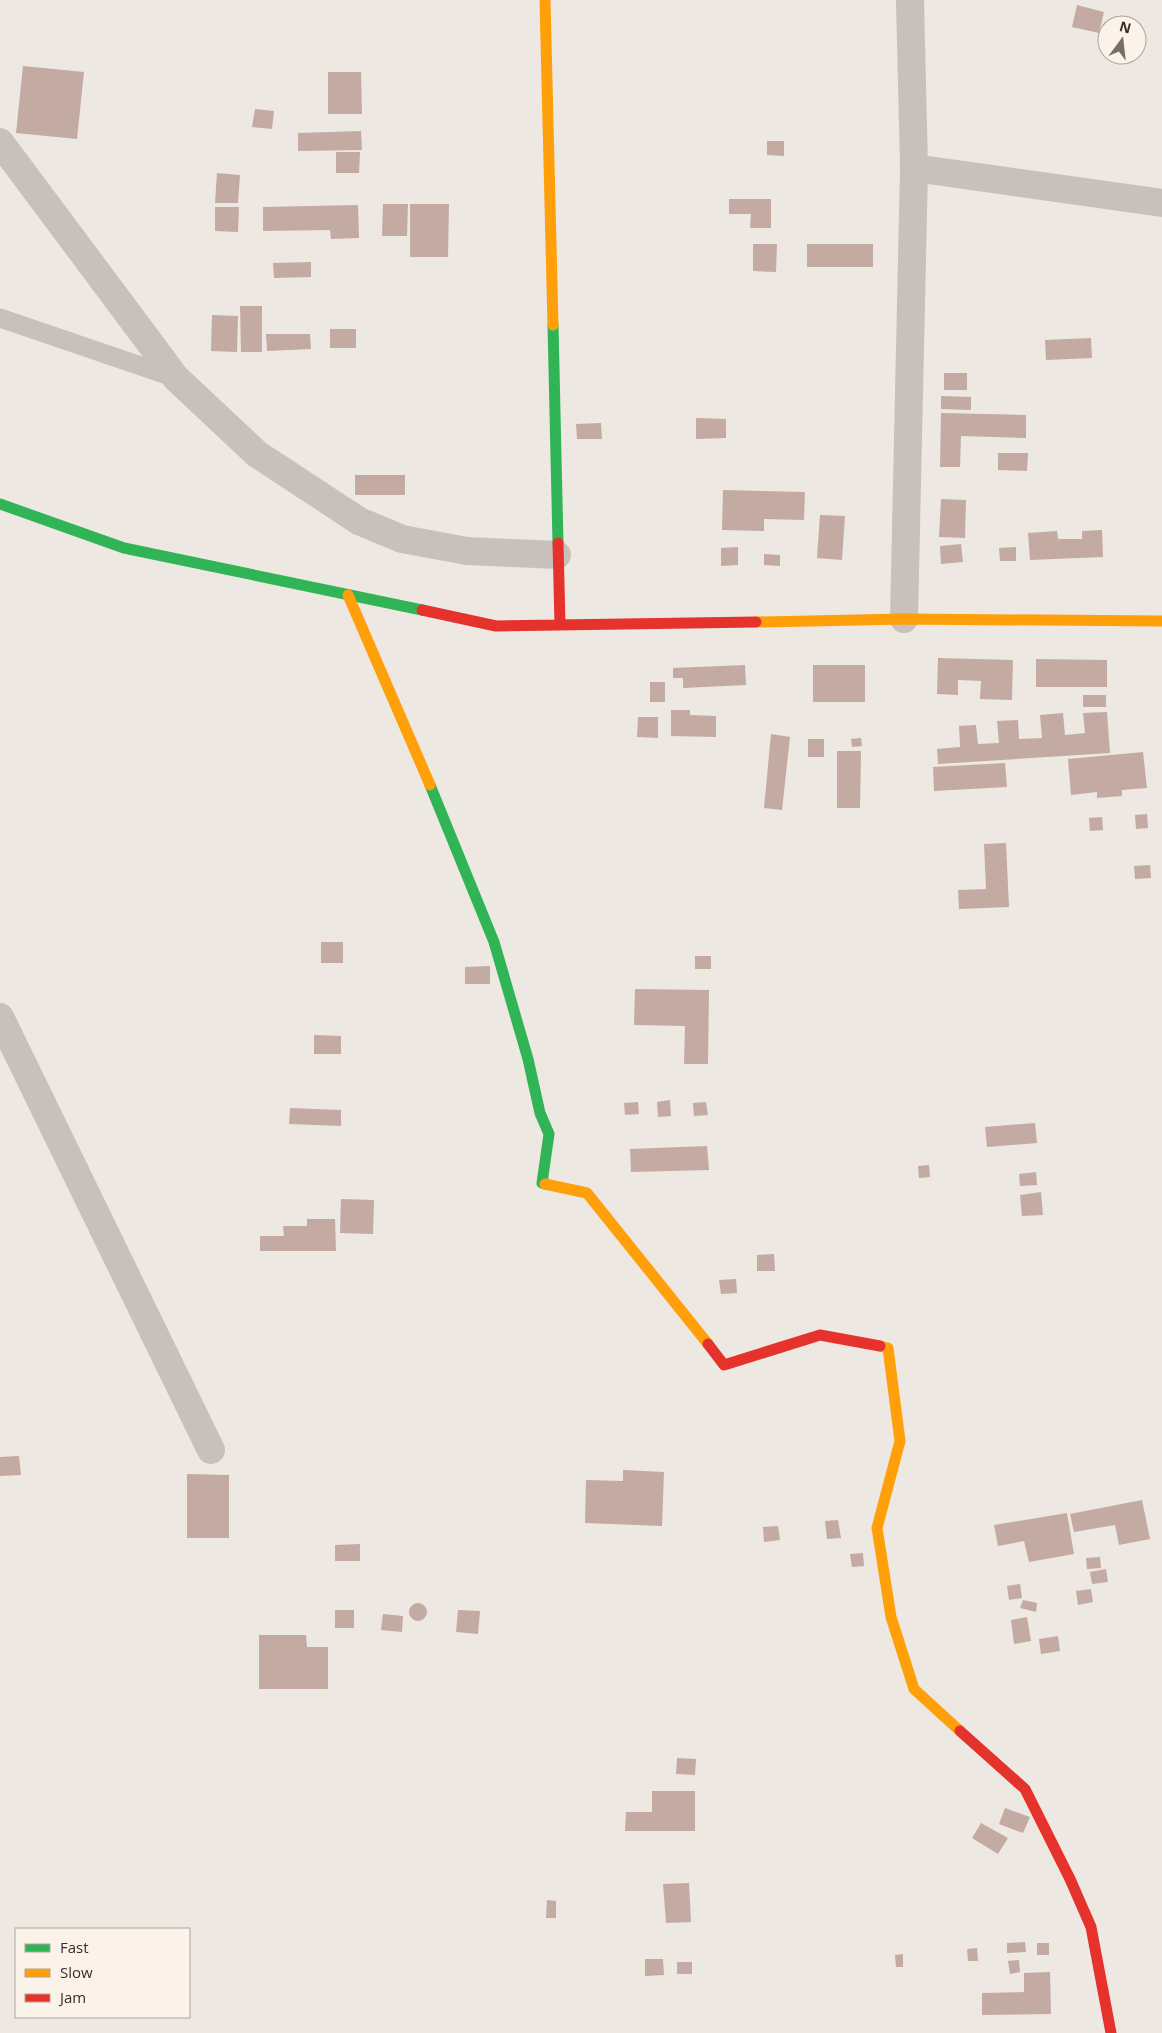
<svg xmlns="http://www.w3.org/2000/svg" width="1162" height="2033" font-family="'Open Sans',sans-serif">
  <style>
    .building { fill: #c3aaa2 }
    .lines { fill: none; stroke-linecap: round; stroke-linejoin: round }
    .lane { stroke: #c8c0ba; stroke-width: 19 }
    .street { stroke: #c8c0ba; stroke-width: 28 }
    .fast { stroke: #30b455; stroke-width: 11 }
    .slow { stroke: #ff9f0a; stroke-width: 11 }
    .jam { stroke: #e5322d; stroke-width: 11 }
  </style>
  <rect width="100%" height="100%" fill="#eee8e2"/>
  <path class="building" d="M1077 5 1104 12 1099 33 1072 27Z
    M23 66 84 72 77 139 16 133Z
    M328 72H361L362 114H328Z
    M255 109 274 111 272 129 252 127Z
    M361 131 362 150 298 151V133Z
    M767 141H784V156L767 155Z
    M336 152H360L359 173H336Z
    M217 173 240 175 238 203H215Z
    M729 199H771V228H750L751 214H729Z
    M383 204H408L407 236H382Z
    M410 204H449L448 257H410Z
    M358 205 359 238 331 239 330 230 263 231V207Z
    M215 207H239L238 232 215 231Z
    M753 244H777L776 272 753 271Z
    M807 244H873V267H807Z
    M311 262V277L274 278 273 263Z
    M240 306H262V352H241Z
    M212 315 238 316 237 352 211 351Z
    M330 329H356V348H330Z
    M266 334H310L311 349 267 351Z
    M1091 338 1092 358 1046 360 1045 340Z
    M944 373H967V390H944Z
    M941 396 971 397V410L941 409Z
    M941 413 1026 415V438L961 436 960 467H940Z
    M696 418 726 419V438L696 439Z
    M601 423 602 439H577L576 424Z
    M998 453H1028L1027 471 998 470Z
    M355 475H405V495H355Z
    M723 490 805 492 804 520 764 519V531L722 530Z
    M941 499 966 500 965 538 939 537Z
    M820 515 845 516 842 560 817 558Z
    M1102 530 1103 557 1030 560 1028 533 1057 531 1058 539H1082V531Z
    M961 544 963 562 941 564 940 546Z
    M738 547V565L721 566V548Z
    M1016 547V561H1000L999 548Z
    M764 554 780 555V566L764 565Z
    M938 658 1013 660 1012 700 980 699 981 681 958 680V695L937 694Z
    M1036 659 1107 660V687H1036Z
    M745 665 746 685 683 688V678H673V668Z
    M813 665H865V702H813Z
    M650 682H665V702H650Z
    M1083 695H1106V707H1083Z
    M671 710H690V715L716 716V737L671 736Z
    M1107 712 1110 753 938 764 937 749 960 747 959 726 976 725 978 744 999 743 997 721 1018 720 1019 739 1042 738 1040 715 1063 713 1065 735 1085 733 1083 713Z
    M638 717H658V738L637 737Z
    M771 734 790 737 782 810 764 808Z
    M861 738 862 746 852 747 851 739Z
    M808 739H824V757H808Z
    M837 751H861L860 808H837Z
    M1143 752 1147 788 1122 790V796L1097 798V792L1071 795 1068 759Z
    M1005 763 1007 787 934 791 933 767Z
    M1147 814 1148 828 1136 829 1135 815Z
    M1102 817 1103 830 1090 831 1089 818Z
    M1006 843 1009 907 959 909 958 890 986 889 984 844Z
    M1150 865 1151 878 1135 879 1134 866Z
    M321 942H343V963H321Z
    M695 956H711V969H695Z
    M490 966V984H465V967Z
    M635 989 709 990 708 1064H684L685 1026 634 1025Z
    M314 1035 341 1036V1054H314Z
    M670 1100 671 1116 658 1117 657 1102Z
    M638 1102 639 1114 625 1115 624 1103Z
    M706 1102 708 1115 694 1116 693 1103Z
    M290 1108 341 1110V1126L289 1124Z
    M1035 1123 1037 1143 987 1147 985 1127Z
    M707 1146 709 1170 631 1172 630 1149Z
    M929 1165 930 1177 919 1178 918 1166Z
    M1036 1172 1037 1185 1020 1186 1019 1174Z
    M1041 1192 1043 1215 1022 1216 1020 1195Z
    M341 1199 374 1200 373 1234 340 1233Z
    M307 1219H335L336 1251H260V1236H284L283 1226H307Z
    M774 1254 775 1271H757V1255Z
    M736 1279 737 1293 721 1294 719 1280Z
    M19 1456 21 1475 0 1476V1457Z
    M623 1470 664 1472 662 1526 585 1523 586 1480 623 1481Z
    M187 1474 229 1475V1538H187Z
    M1142 1500 1150 1539 1119 1545 1115 1525 1074 1532 1070 1514Z
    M1067 1513 1074 1554 1029 1562 1024 1541 998 1546 994 1525Z
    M838 1520 841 1538 827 1539 825 1521Z
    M778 1526 780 1540 764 1542 763 1527Z
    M360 1544V1561H335V1545Z
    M863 1553 864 1566 852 1567 850 1554Z
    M1100 1557 1101 1568 1087 1569 1086 1558Z
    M1106 1569 1108 1582 1092 1584 1090 1572Z
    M1020 1584 1022 1598 1009 1600 1007 1586Z
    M1091 1589 1093 1602 1078 1605 1076 1591Z
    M1023 1600 1037 1603 1036 1612 1020 1608Z
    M409 1612a9 9 0 1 1 18 0a9 9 0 1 1-18 0Z
    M335 1610H354V1628H335Z
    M458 1610 480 1611 478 1634 456 1632Z
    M383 1614 403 1616 402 1632 381 1630Z
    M1027 1617 1031 1641 1014 1644 1011 1620Z
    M259 1635H306L307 1647H328V1689H259Z
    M1058 1636 1060 1651 1041 1654 1039 1639Z
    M677 1758 696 1759 695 1775 676 1774Z
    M652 1791H695V1831H625L626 1812H652Z
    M1005 1808 1030 1817 1023 1833 999 1824Z
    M981 1823 1008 1838 998 1854 972 1838Z
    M689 1883 691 1922 666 1923 663 1884Z
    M547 1900 556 1901V1918H546Z
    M1025 1942 1026 1952 1007 1953V1943Z
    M1037 1943H1049V1955H1037Z
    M977 1948 978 1961H968L967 1949Z
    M903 1954V1967H896L895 1955Z
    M645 1959H663L664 1975 645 1976Z
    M1019 1960 1020 1972 1010 1974 1008 1961Z
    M677 1962H692V1974H677Z
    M1050 1972 1051 2014 982 2015V1993L1024 1992V1973Z"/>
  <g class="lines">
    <path class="lane" d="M0 318 176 378"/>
    <path class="street" d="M910 0 914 168 1162 203
      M0 142 176 378 257 454 359 521 402 539 467 551 557 555
      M904 619 914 168
      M0 1017 211 1450"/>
    <path class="fast" d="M553 325 558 543
      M0 504 124 548 422 610
      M430 785 494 942 528 1059 540 1113 549 1134 542 1183 545 1184"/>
    <path class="slow" d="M545 0 553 325
      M348 595 430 785
      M756 622 904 619 1162 621
      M545 1184 587 1193 708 1344
      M880 1346 888 1348 900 1441 877 1528 891 1617 914 1689 960 1731"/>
    <path class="jam" d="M558 543 560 625
      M422 610 496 626 756 622
      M708 1344 724 1365 820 1335 880 1346
      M960 1731 1025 1789 1070 1879 1091 1927 1111 2033"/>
  </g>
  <rect x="15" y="1928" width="175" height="90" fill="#fbf2e9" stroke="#ada39c"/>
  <rect x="25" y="1944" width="25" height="8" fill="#30b455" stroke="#ada39c"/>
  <text x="60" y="1953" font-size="15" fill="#392d28">Fast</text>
  <rect x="25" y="1969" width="25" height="8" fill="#ff9f0a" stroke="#ada39c"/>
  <text x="60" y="1978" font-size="15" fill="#392d28">Slow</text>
  <rect x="25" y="1994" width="25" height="8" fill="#e5322d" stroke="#ada39c"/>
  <text x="60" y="2003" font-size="15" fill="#392d28">Jam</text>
  <g transform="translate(1122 40) rotate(15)"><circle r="24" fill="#fbf2e9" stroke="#ada39c"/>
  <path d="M0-4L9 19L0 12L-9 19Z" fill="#786e69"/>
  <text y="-8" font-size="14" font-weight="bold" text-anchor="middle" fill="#392d28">N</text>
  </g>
</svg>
